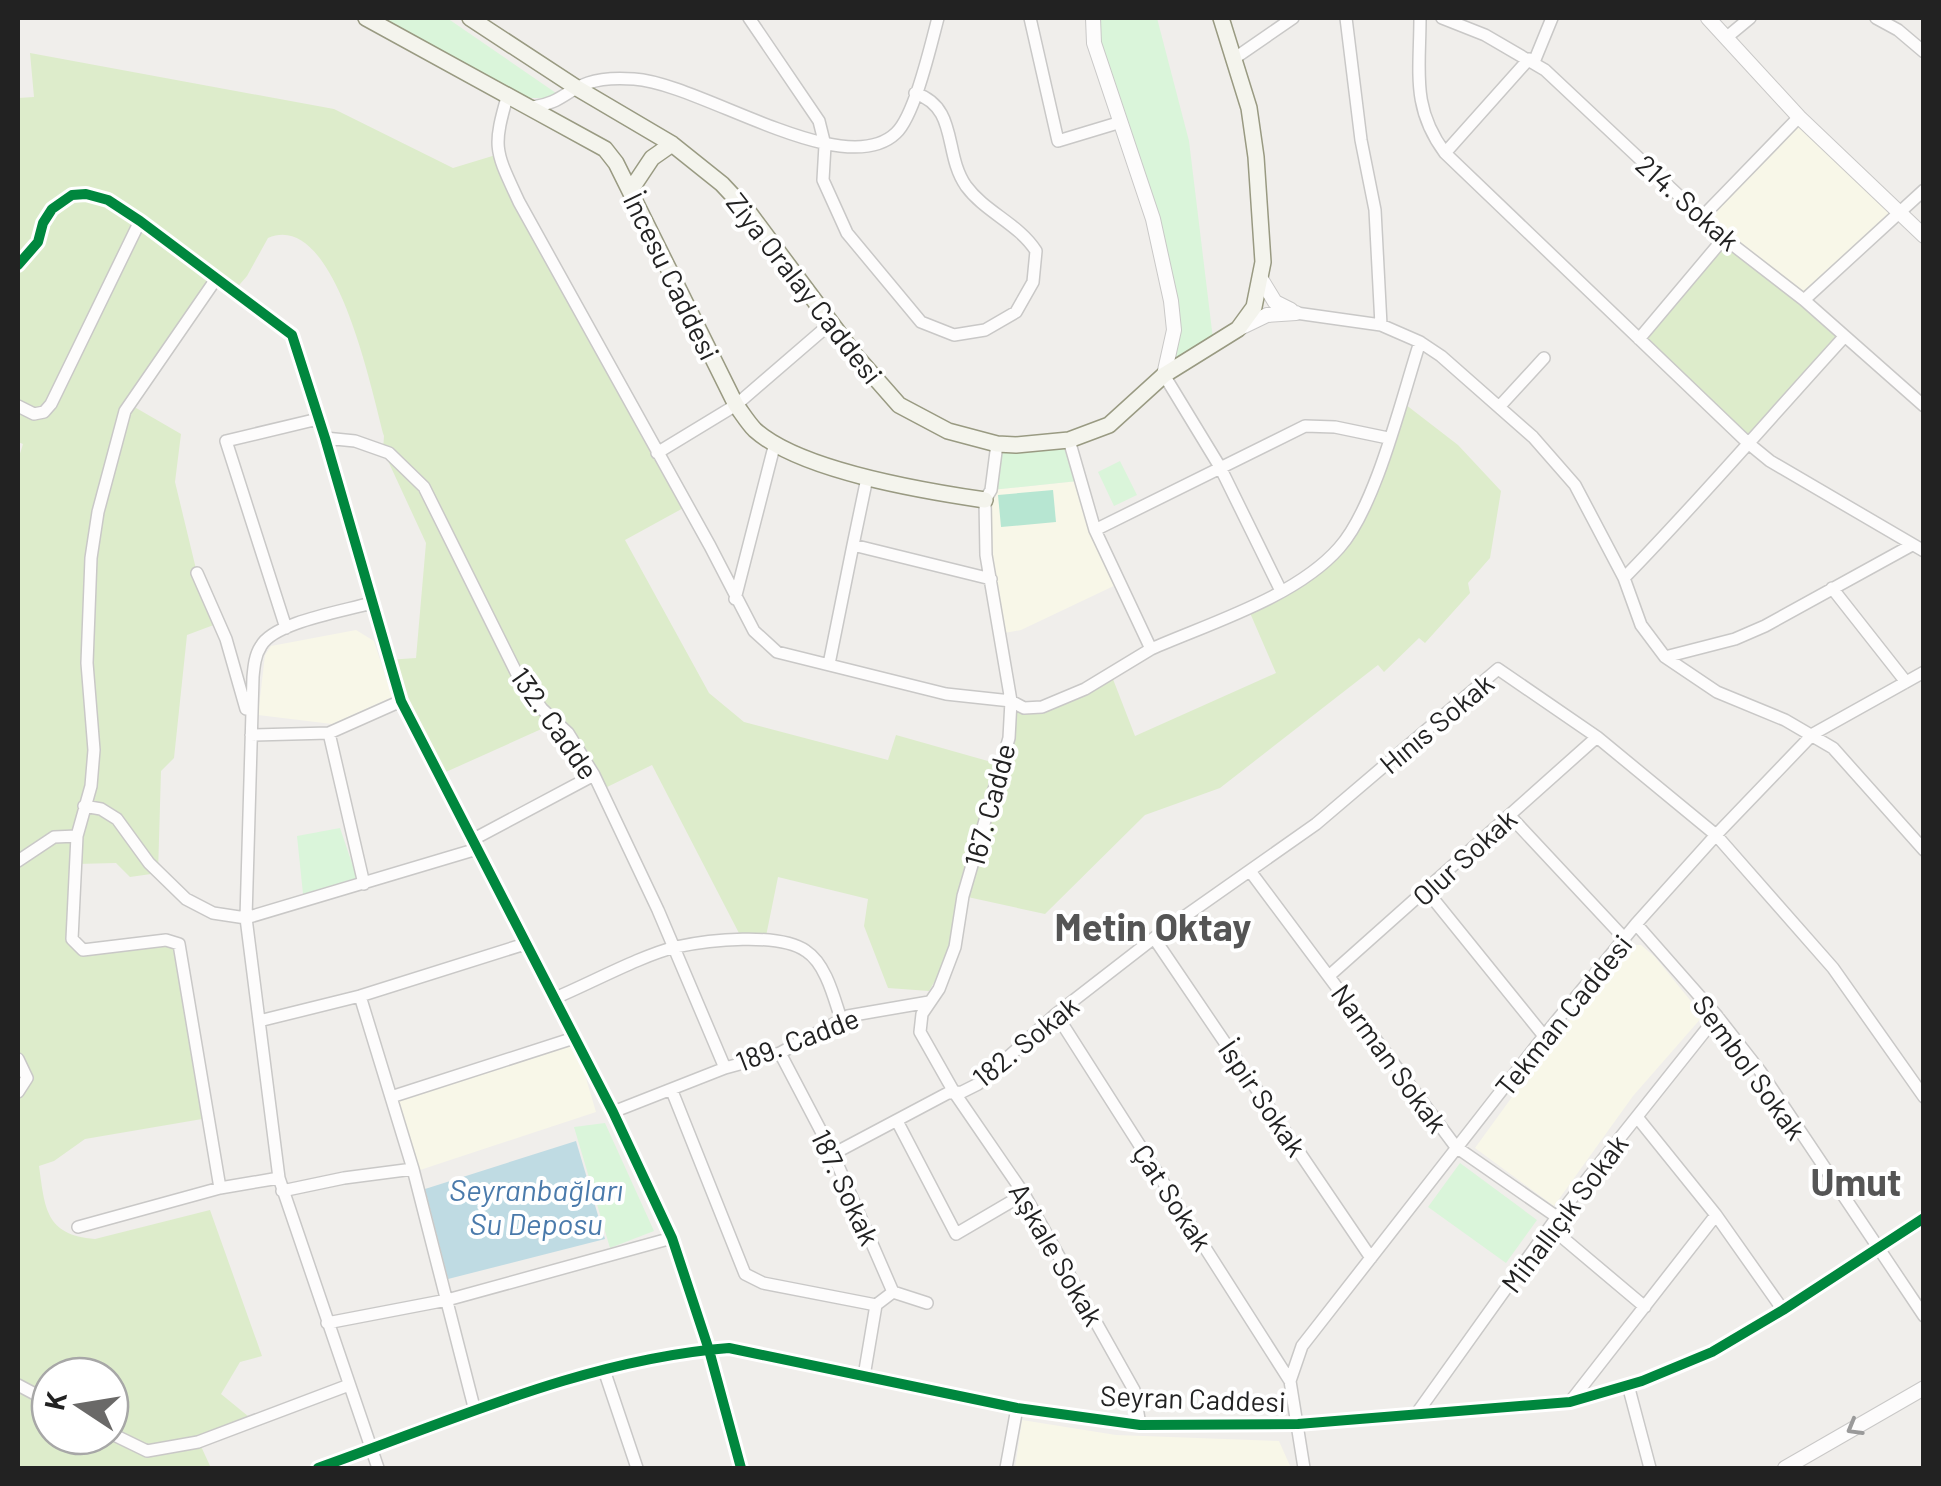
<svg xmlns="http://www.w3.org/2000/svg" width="1941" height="1486" font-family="Barlow,sans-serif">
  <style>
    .education { fill: #f8f7e8 }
    .grass { fill: #ddeccb; fill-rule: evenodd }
    .park { fill: #daf5da }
    .pitch { fill: #b7e6d2 }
    .water { fill: #bfdbe3 }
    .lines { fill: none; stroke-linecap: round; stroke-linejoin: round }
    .minor-casing { stroke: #c9c8c7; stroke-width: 14 }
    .tertiary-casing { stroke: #c9c8c7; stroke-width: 16 }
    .secondary-casing { stroke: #999a82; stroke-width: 18 }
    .minor { stroke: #fdfcfc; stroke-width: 11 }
    .tertiary { stroke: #fdfcfc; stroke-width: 14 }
    .secondary { stroke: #f4f4ed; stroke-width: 15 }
    .cycleway-casing { stroke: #fff; stroke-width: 16 }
    .cycleway { stroke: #00873e; stroke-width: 10 }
    .oneway { stroke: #9a9a9a }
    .labels { text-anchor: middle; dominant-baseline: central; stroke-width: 8; stroke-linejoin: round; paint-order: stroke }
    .street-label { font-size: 28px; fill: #222; stroke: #fff }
    .water-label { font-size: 30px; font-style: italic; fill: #4a7aab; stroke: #fff }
    .district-label { font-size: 38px; font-weight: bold; fill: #555; stroke: #fff }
  </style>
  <rect width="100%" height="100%" fill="#f0eeeb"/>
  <path class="education" d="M1799 117 1899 212 1804 300 1702 217Z
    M1078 481 1120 583 1021 630 999 634 991 579V490Z
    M356 630 374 641 392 697 332 724 258 715 265 655 271 646Z
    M1633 945H1641L1655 957 1703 1016 1633 1096 1554 1206 1475 1148 1554 1039Z
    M574 1038 596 1112 414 1172 391 1097Z
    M1022 1420 1116 1435 1279 1441 1291 1468H1015Z"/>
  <path class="grass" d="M30 53 334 109 453 168 499 154 687 506 625 540 709 693 744 722 888 760 896 735 1002 765 1011 701 1024 708 1111 674 1135 736 1276 673 1247 606 1321 565 1358 520 1401 401 1458 445 1501 491 1490 558 1468 583 1470 593 1425 643 1419 638 1384 672 1378 665 1220 788 1145 815 1045 914 963 896 955 947 929 991 888 988 864 926 868 899 778 877 765 941 742 939 652 765 601 790 557 722 437 776 387 660 416 658 426 543 383 450 384 436C372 394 336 208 268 238L247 276 234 291 216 279 131 405 181 434 175 482 197 573 219 623 187 635 174 758 161 771 158 873 130 877 116 863 76 864 72 939 78 948 175 942 208 1118 85 1139 54 1161 39 1166C45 1208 45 1235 95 1239L210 1210 262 1356 240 1362 221 1394 254 1421 199 1442 211 1468H18V460L23 444 18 442V98L34 97ZM50 1376H110V1436H50Z
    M1724 238 1844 337 1748 443 1639 339Z"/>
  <path class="park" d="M380 18H447L556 93 554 98H525Z
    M1093 18H1157L1189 141 1214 347 1164 375 1171 301Z
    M1069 440 1078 481 991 490 997 444Z
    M1120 461 1137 495 1114 506 1098 472Z
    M340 828 357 878 303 894 297 836Z
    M605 1123 654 1231 610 1248 574 1127Z
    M1460 1163 1537 1220 1506 1263 1428 1207Z"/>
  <path class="pitch" d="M1053 490 1056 522 1001 527 998 495Z"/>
  <path class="water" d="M576 1141 605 1239 448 1279 425 1189Z"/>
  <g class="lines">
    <defs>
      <path id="minor" d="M749 18 819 121 825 145 823 180 847 233 921 322 954 335 985 330 1016 312 1033 282 1036 251C1019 224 985 212 966 186 943 153 959 108 915 93
        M1030 18 1058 141 1121 122
        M1346 18 1361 140 1375 210 1381 325
        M1420 18C1420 72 1411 107 1445 153L1748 443 1770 461 1924 551
        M1442 18 1485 35 1545 70 1724 238 1804 300 1924 406
        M1876 18 1898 30 1924 52
        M1727 37 1750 18
        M1235 58 1293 18
        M1534 62 1552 18
        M508 94C492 149 495 150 519 202L710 546 754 631 777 652 946 694 1011 701 1024 708 1042 707 1085 689 1151 649
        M533 107C561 103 565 91 588 83 602 78 620 78 634 79 700 83 844 183 896 133 915 115 931 44 938 18
        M1445 153 1529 59
        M1702 217 1799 117
        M18 265 38 242 43 223 52 209 72 195 86 194 108 200 140 221 292 335 325 438 401 701 613 1112 672 1238 709 1350 741 1468
        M216 279 125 411 98 512 91 558 87 663 94 750 91 786 77 836 72 939 83 950 166 940 179 944 220 1188
        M1804 300 1924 190
        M1296 313 1381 325 1420 342 1441 356 1533 437 1575 485 1624 578 1641 625 1665 657 1717 692 1785 720 1833 748 1924 850
        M1639 339 1724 238
        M1164 375 1220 467 1281 591
        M18 406 34 414 44 412 51 404 140 221
        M1499 407 1544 358
        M325 438 355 441 389 453 424 487 517 674 542 709 568 733 594 775 658 910 725 1068
        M1069 440 1095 530 1151 649C1210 623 1296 597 1339 548 1376 507 1402 397 1420 342
        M997 444 991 490 985 500 986 555 1011 701 1009 738 963 896 955 947 939 989 922 1014 920 1032 954 1092 1024 1194 1134 1390 1140 1425
        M657 453 736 405 831 323
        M867 478 853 545 991 579
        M1095 530 1305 426 1335 427 1388 438
        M197 573 226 639 246 709
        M1624 578C1700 500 1771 417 1844 337
        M1832 588 1906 682
        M735 599 775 443
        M371 603C345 611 274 622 261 646 255 655 254 666 253 677L246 918 279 1178 378 1468
        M286 628 226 441 318 419
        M1665 657 1735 639 1765 626 1912 545
        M829 664 853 545
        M329 733 364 884
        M251 735 329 733 401 701
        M84 806 101 809 117 819 149 863 186 899 213 913 246 918 477 849
        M1510 816 1625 939
        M472 840 594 775
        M18 861 54 837 77 836
        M1250 871 1456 1147 1557 1217
        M1426 890 1544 1036
        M1636 924 1717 1016 1760 1071 1924 1316
        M1154 938 1371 1258
        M1330 975 1597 737
        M360 996 413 1169
        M555 998C589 984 642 955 676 947 708 940 779 932 806 951 826 964 834 998 841 1019
        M1056 1014 1290 1381
        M259 1021 360 996 525 944
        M780 1053 833 1154 893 1292 927 1303
        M18 1059 27 1078 18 1092
        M672 1091 745 1274 763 1283 876 1305 893 1292
        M391 1097 574 1038
        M613 1112 725 1068 780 1053 848 1016 929 1002
        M1637 1117 1716 1215 1783 1310
        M897 1121 956 1234 1024 1194
        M833 1154 948 1093 962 1092 978 1084 1056 1014 1154 938 1316 824 1498 669 1597 737 1716 835 1833 968 1924 1097
        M282 1191 344 1178 413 1169 475 1411
        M78 1227 220 1188 279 1178
        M1550 1227 1645 1307
        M327 1323 447 1300 672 1238
        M604 1370 637 1468
        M864 1376 876 1305
        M18 1385 50 1402
        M1628 1385 1650 1468
        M1570 1402 1716 1215
        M1417 1413 1557 1217 1717 1016
        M110 1433 147 1451 198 1442 349 1385
        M318 1468C451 1421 587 1359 729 1348L1017 1408 1140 1425 1298 1424 1570 1402 1642 1381 1712 1352 1783 1310 1924 1218
        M1006 1468 1017 1408
        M1304 1468 1290 1381 1302 1346 1544 1036 1636 924 1716 835 1813 734 1924 672"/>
      <path id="tertiary" d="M1093 18 1094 43 1153 219 1171 301 1174 330 1164 375
        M1708 18 1799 117 1924 236
        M1261 279 1275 302 1291 310
        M1238 329 1267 315 1296 313
        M1785 1468 1924 1388"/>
      <path id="secondary" d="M366 18 605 149 616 163 736 405C742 413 748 423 755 430 801 471 924 491 985 500
        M470 18 577 88 672 144 722 184 750 214 855 355 899 405 948 431 997 444 1016 445 1069 440 1109 425 1164 375 1238 329 1254 307 1263 262 1256 157 1249 108 1221 18
        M630 191 652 158 672 144"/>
    </defs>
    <use href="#minor" class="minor-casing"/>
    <use href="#tertiary" class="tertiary-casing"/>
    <use href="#secondary" class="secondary-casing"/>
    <use href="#minor" class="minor"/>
    <use href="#tertiary" class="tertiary"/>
    <use href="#secondary" class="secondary"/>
    <defs>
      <path id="cycleway" d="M18 265 38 242 43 223 52 209 72 195 86 194 108 200 140 221 292 335 325 438 401 701 613 1112 672 1238 709 1350 741 1468
        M318 1468C451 1421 587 1359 729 1348L1017 1408 1140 1425 1298 1424 1570 1402 1642 1381 1712 1352 1783 1310 1924 1218"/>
    </defs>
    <use href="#cycleway" class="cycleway-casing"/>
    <use href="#cycleway" class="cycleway"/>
  </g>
  <defs><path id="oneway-chevron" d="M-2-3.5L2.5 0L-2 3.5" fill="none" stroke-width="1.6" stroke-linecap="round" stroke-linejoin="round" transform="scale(2.5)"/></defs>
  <use class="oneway" href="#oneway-chevron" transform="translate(1854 1428) rotate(150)"/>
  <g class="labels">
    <g class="street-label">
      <text transform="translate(1688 202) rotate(42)">214. Sokak</text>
      <text transform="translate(672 276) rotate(64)">İncesu Caddesi</text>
      <text transform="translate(805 288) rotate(52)">Ziya Oralay Caddesi</text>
      <text transform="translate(555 723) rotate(55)">132. Cadde</text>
      <text transform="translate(1436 723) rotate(-40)">Hınıs Sokak</text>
      <text transform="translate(989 805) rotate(-75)">167. Cadde</text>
      <text transform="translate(1464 857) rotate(-42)">Olur Sokak</text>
      <text transform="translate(1563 1015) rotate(-51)">Tekman Caddesi</text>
      <text transform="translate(797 1039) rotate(-21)">189. Cadde</text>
      <text transform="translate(1025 1041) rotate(-39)">182. Sokak</text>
      <text transform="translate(1390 1058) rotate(54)">Narman Sokak</text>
      <text transform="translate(1750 1067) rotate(54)">Sembol Sokak</text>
      <text transform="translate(1263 1098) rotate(56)">İspir Sokak</text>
      <text transform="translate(846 1187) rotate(65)">187. Sokak</text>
      <text transform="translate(1173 1197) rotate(57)">Çat Sokak</text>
      <text transform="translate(1564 1213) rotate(-53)">Mihallıçık Sokak</text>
      <text transform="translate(1057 1254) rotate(60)">Aşkale Sokak</text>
      <text transform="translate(1193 1398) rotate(2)">Seyran Caddesi</text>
    </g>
    <g class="water-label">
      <text x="536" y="1189">Seyranbağları<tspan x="536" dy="34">Su Deposu</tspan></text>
    </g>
    <g class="district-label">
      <text x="1153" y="926">Metin Oktay</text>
      <text x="1856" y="1181">Umut</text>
    </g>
  </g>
  <rect width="1941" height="1486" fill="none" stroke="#222222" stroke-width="40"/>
  <g transform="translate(80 1406) rotate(282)"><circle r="48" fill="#ffffff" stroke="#a7a7a7" stroke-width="2.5"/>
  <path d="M0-8L18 38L0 25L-18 38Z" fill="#6a6968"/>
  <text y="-15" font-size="28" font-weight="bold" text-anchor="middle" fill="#222222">K</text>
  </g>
</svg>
